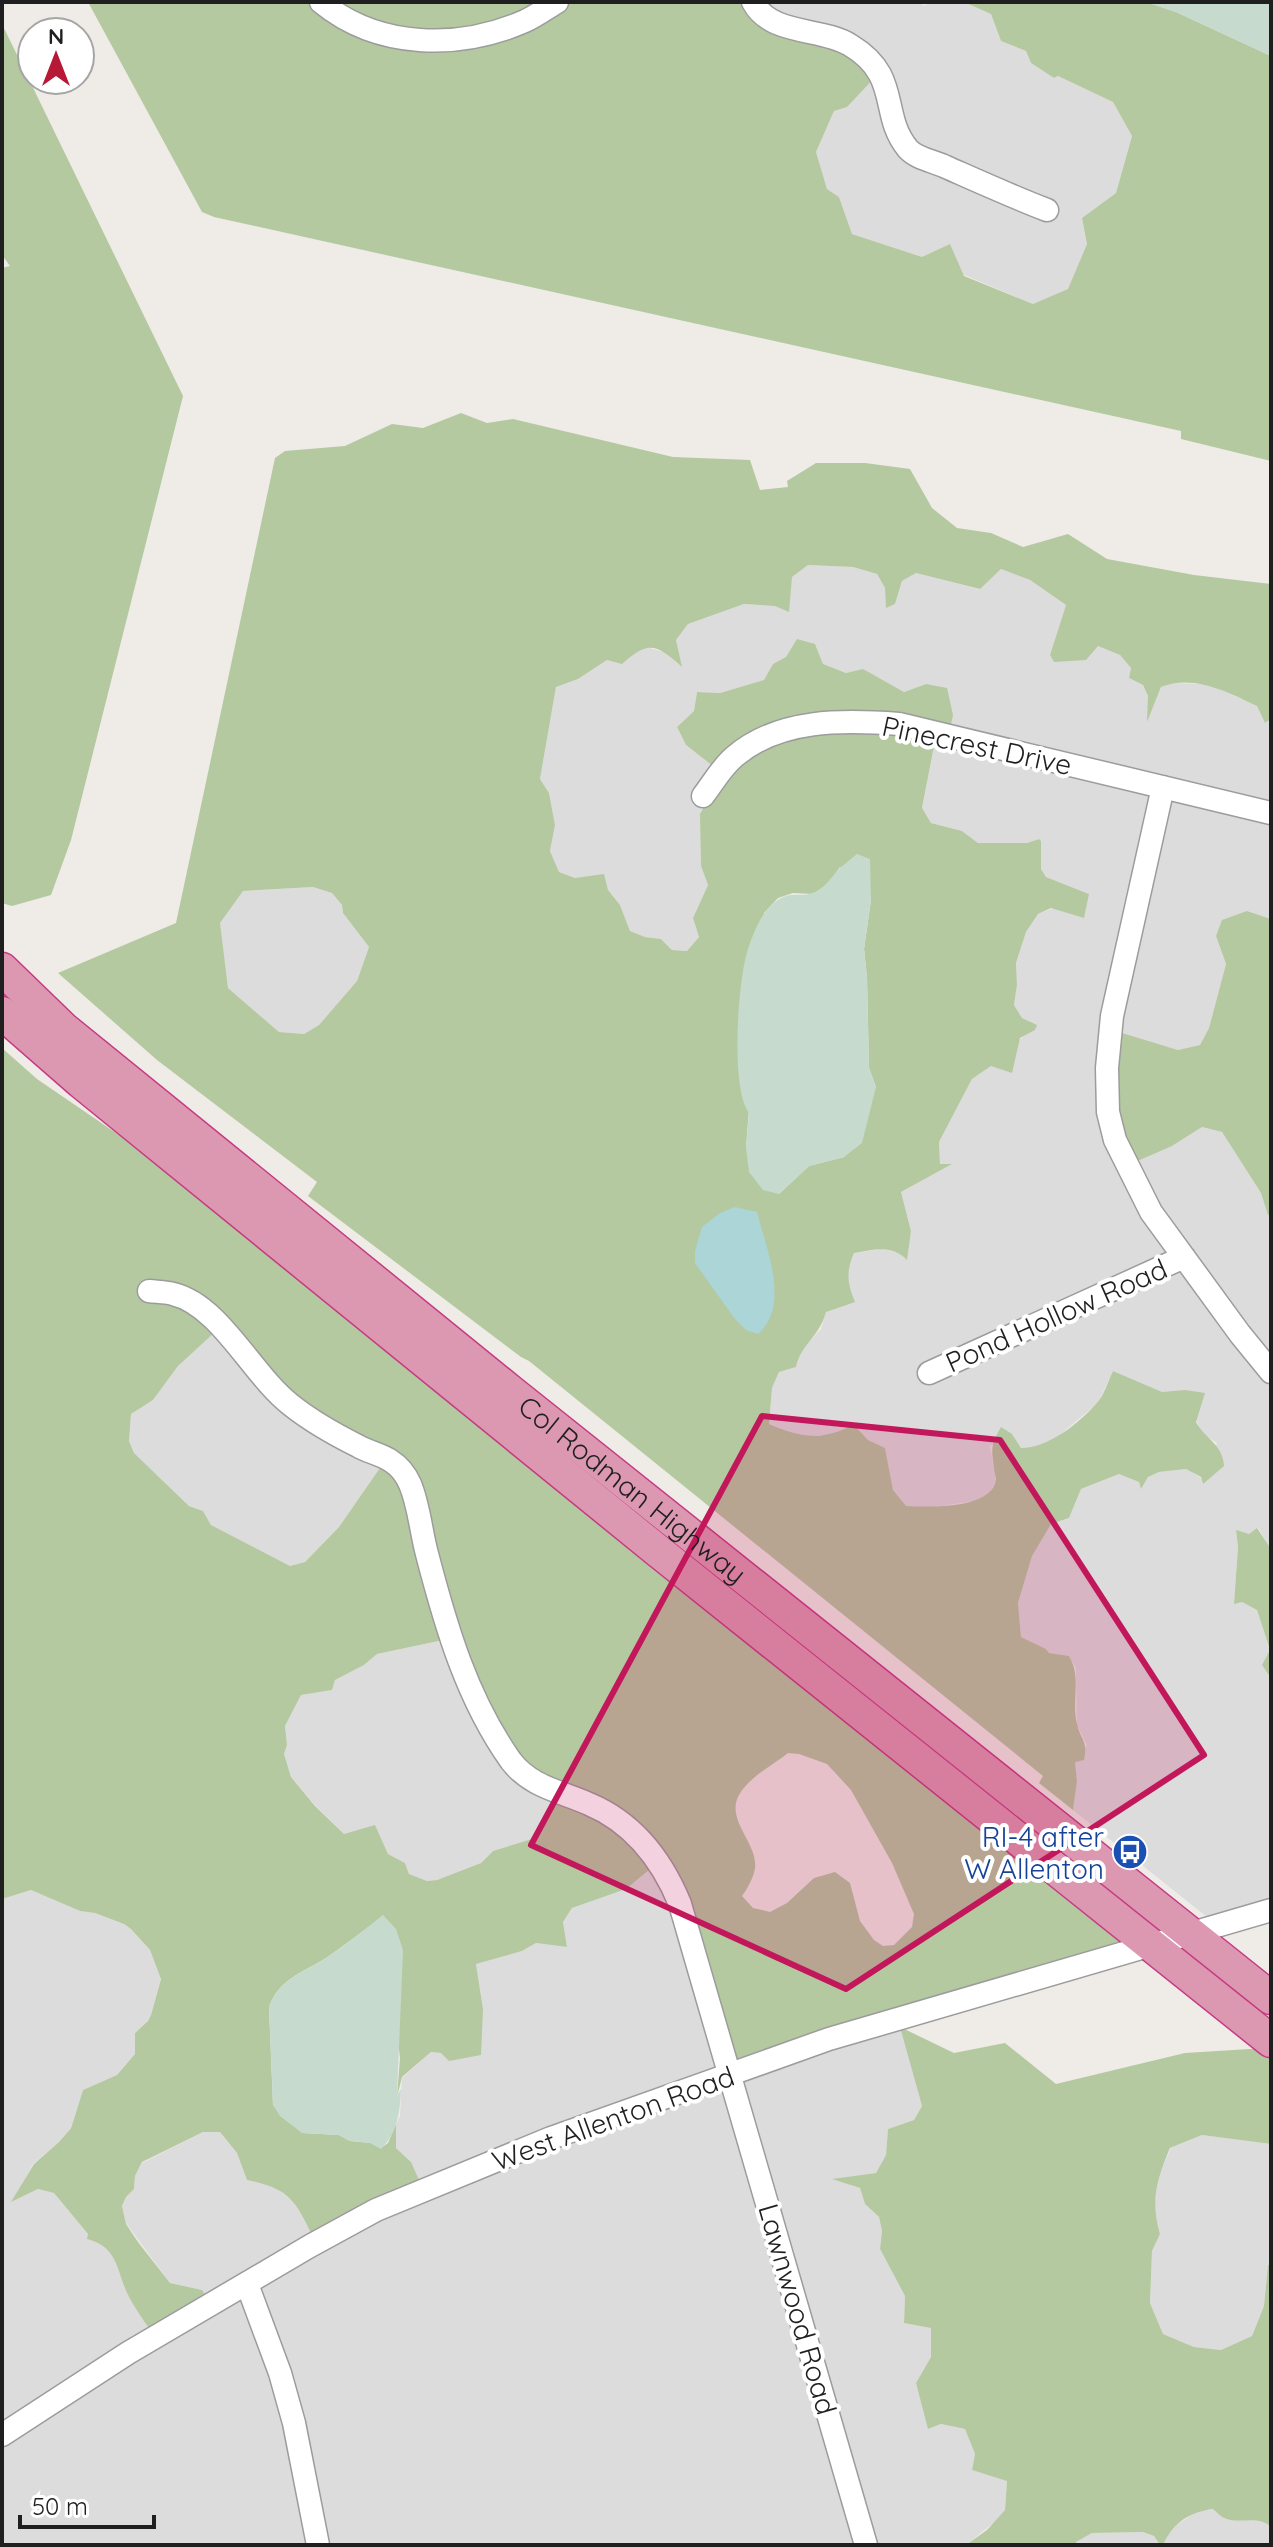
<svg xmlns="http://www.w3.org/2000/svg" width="1273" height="2547" font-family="Quicksand,sans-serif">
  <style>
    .residential { fill: #dddcdd }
    .forest { fill: #b4c9a0; fill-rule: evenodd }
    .wetland { fill: #c6dbcd }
    .water { fill: #acd5d7 }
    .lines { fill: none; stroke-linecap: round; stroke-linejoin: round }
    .minor-casing { stroke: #9c9c9c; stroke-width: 25 }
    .highway-casing { stroke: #c63a84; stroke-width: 35 }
    .minor { stroke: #fff; stroke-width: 22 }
    .highway { stroke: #dd98b1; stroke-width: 32 }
    .marked { fill: #c2185b; fill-opacity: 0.2; stroke: #c2185b; stroke-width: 6; stroke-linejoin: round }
    .labels { text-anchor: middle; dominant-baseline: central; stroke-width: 8; stroke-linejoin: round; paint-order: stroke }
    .street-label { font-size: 28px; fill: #1f1f1f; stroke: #fff }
    .transit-label { font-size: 28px; fill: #164399; stroke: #fff; text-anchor: end }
  </style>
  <rect width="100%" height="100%" fill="#efebe7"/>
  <path class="residential" d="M752 2H922L923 6 933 2H964L991 14 1001 41 1026 51 1031 63 1054 78 1058 76 1113 102 1132 136 1116 193 1082 218 1087 244 1068 290 1033 304 922 257 852 234 839 197 827 189 816 152 834 111Z
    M808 565 853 567 877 574 885 588 887 607 895 604 902 581 916 573 979 589 1001 569 1030 580 1066 605 1050 655 1098 646 1120 655 1131 668 1129 678 1143 685 1148 696V719L1161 687 1172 683 1208 684 1257 706 1265 723 1271 719V919L1247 911 1216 936 1226 964 1209 1028 1200 1045 1178 1050 1112 1031 1172 1146 1202 1127 1222 1132 1261 1193 1268 1215H1271V1549L1258 1528 1249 1534 1236 1531 1238 1547 1234 1603 1242 1602 1257 1610 1270 1651 1271 1916 1222 1929 1073 1810 1077 1781 1075 1762 1087 1745 1077 1725 1076 1668 1069 1656 1049 1653 1046 1649 1021 1637 1018 1603 1032 1555 1051 1524 1069 1518 1081 1489 1119 1474 1139 1482 1141 1488 1148 1477 1159 1472 1187 1469 1201 1478 1203 1484 1217 1443 1201 1432 1185 1390 1162 1393 1113 1371 1098 1403 1056 1438 1034 1448H1021L1012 1434 990 1446 996 1481 989 1494 974 1501 934 1507H906L893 1490 885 1448 868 1440 854 1425 836 1434 809 1436 795 1435 769 1424 772 1388 779 1372 796 1367 800 1351 821 1329 826 1312 849 1288 847 1269 854 1253 888 1248 900 1253 906 1259 911 1231 901 1192 950 1165 940 1164 939 1142 972 1079 991 1066 1036 1025 1022 1018 1014 1005 1017 985 1016 963 1026 932 1038 914 1089 894 1046 877 1041 869V842L1039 839 1027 843H978L962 831 931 823 922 809 935 741 926 684 904 692 863 670 846 673 823 664 815 644 773 664 765 680 720 693 697 692 694 711 677 727 686 745 723 774 701 866 708 885 693 918 699 937 687 951 672 950 661 939 645 937 630 931 620 905 608 890 559 872 550 851 555 825 549 793 540 779 556 687 578 679 607 660 622 663 638 649 646 647 664 652 681 666 676 640 688 624 744 604 775 606 792 577Z
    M313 887 332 893 342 905 343 913 369 947 357 981 319 1025 304 1034 279 1032 228 988 219 922 243 891Z
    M216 1330 382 1465 339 1527 305 1562 290 1566 211 1525 203 1511 189 1506 134 1453 129 1441 131 1414 153 1400 178 1366Z
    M448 1639 553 1799 535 1838 493 1851 481 1863 437 1880 427 1881 409 1874 405 1863 388 1854 375 1826 344 1834 315 1805 291 1777 284 1754 287 1745 285 1726 301 1695 332 1690 335 1680 364 1665 377 1654Z
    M655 1866 900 2025 922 2106 914 2120 888 2129 886 2155 876 2173 835 2179 860 2188 865 2204 879 2217 882 2231 880 2249 905 2296 904 2323 931 2327V2357L916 2383 929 2429 941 2424 965 2429 975 2454 972 2470 1007 2480 1005 2510 997 2520 966 2545H2V1899L31 1890 80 1911 95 1913 124 1924 131 1929 150 1950 161 1978 151 2015 148 2021 135 2033V2054L117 2075 83 2090 71 2127 59 2142 33 2164 13 2201 38 2189 54 2193 88 2234V2239L103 2243 115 2259 129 2297 202 2290 170 2283 126 2223 122 2207 126 2197 134 2189 135 2176 142 2163 203 2132H220L237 2153 247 2180 270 2184 298 2204 316 2244 411 2162 396 2148V2124L400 2116 402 2078 431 2052 441 2053 483 2009 476 1964 522 1951 536 1943 567 1947 563 1922 572 1908 626 1889Z
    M1202 2135 1271 2144V2264L1268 2265 1264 2306 1252 2336 1221 2350 1194 2347 1163 2334 1150 2303 1152 2251 1160 2234 1154 2213 1157 2178 1171 2148Z
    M1214 2509 1225 2519 1261 2520 1269 2523 1271 2527V2545H1163L1170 2529 1198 2511Z
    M1143 2532 1154 2536 1160 2545H1075L1076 2542 1092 2533Z"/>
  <path class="forest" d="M88 2H752L848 42 878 74 847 107 834 111 816 152 827 189 839 197 852 234 922 257 950 244 964 276 1033 304 1068 289 1087 244 1082 218 1116 193 1132 136 1113 102 1058 76 1054 78 1031 63 1026 51 1001 41 991 14 964 2H958H1146L1176 12 1271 56V461L1181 439V431L214 217 202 212Z
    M2 24 183 396 71 840 51 895 12 906 2 903V268L10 266 2 255Z
    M461 413 487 423 513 419 673 457 750 460 760 490 788 487 787 481 816 463H865L910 469 932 508 957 528 991 533 1023 547 1068 534 1107 559 1194 575 1271 584V719L1265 723 1257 706C1227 692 1194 674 1161 687L1147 722 1148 696 1143 685 1129 678 1131 668 1120 655 1098 646 1086 660 1054 662 1050 655 1066 605 1030 580 1001 569 980 589 916 573 902 581 895 604 886 608 885 588 877 574 853 567 808 565 792 577 789 612 775 606 744 604 688 624 676 640 682 667C656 644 649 640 622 664L607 660 578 679 556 687 540 779 549 793 555 825 550 851 559 872 575 878 604 874 608 890 620 905 630 931 645 937 661 939 672 950 687 951 699 937 693 918 708 885 701 866 700 814 723 774 686 745 677 727 694 711 697 692 720 693 764 680 773 664 786 657 797 639 815 644 823 664 846 673 863 669 904 692 926 684 947 688 953 715 948 738 935 741 922 808 931 823 962 831 978 843H1027L1039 839 1041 841V869L1046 877 1089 894 1084 918 1051 908 1038 914 1026 932 1016 963 1017 985 1014 1005 1022 1018 1037 1025 1035 1030 1020 1038 1012 1073 991 1066 972 1079 939 1142 940 1164H952L901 1192 911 1231 907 1260C891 1244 875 1250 854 1253 846 1271 847 1283 855 1302L826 1312C819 1338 802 1342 796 1367L779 1372 772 1388 769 1424C802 1438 820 1441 854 1425L868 1440 885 1448 893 1490 906 1506C927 1507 991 1510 996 1480 996 1476 994 1472 994 1468 991 1447 991 1445 1001 1427L1012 1434 1021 1448C1048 1448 1078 1424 1096 1404 1104 1396 1108 1381 1113 1371L1162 1392 1185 1390 1205 1393 1196 1422C1205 1439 1223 1444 1224 1466L1203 1484 1201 1477 1186 1469 1159 1472 1148 1477 1141 1489 1139 1482 1119 1474 1081 1489 1069 1518 1051 1524 1032 1556 1018 1603 1021 1637 1046 1649 1049 1653 1069 1656C1082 1678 1071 1700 1077 1724 1081 1741 1088 1740 1084 1760L1075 1762 1077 1781 1073 1810 1039 1783 1043 1776 529 1361 521 1357 308 1196 317 1182 157 1060 58 973 176 923 275 458 285 451 345 446 392 424 423 428ZM840 867 871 900 864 949 867 977 869 1068 876 1087 844 1157 809 1166 779 1194 746 1148 764 913 778 898 793 893 813 894 828 884ZM313 887 332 893 342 905 343 913 369 947 357 981 319 1025 304 1034 279 1032 228 988 220 923 243 891Z
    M1247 911 1271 919 1269 940 1271 945V1215H1268L1261 1193 1222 1132 1202 1127 1172 1146 1126 1166 1108 1038 1112 1030 1178 1050 1200 1045 1209 1028 1226 964 1216 936 1222 920Z
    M2 1048 37 1079 119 1135 1145 1940 736 2078 693 1945 654 1866 626 1889 572 1908 563 1922 567 1947 536 1943 522 1951 476 1964 483 2009 481 2055 449 2061 441 2053 431 2052 402 2077 397 2097 400 2058 383 1916C364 1930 345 1945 326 1958 302 1973 279 1979 269 2007L273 2105 302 2133 339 2135 350 2141 371 2143 381 2148 388 2143 396 2124V2148L411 2162 426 2196 316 2244C298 2205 292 2188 247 2180L237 2153 220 2132H203L142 2162 135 2176 134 2189 126 2197 122 2206 126 2224 138 2242 170 2283 202 2290 214 2308 157 2340C148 2326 137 2312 129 2297 116 2271 119 2247 87 2239L88 2234 54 2193 38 2189 11 2202 34 2164 59 2142 71 2128 83 2090 117 2075 135 2054V2033L148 2021 151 2015 161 1979 150 1950 131 1929 124 1924 95 1913 80 1911 31 1890 2 1899ZM216 1331 346 1439 382 1465 339 1527 305 1562 290 1566 211 1525 203 1511 189 1506 134 1453 129 1441 131 1414 153 1400 178 1366ZM448 1639 508 1756 553 1799 535 1838 493 1851 481 1863 437 1880 427 1881 409 1874 405 1863 388 1854 375 1825 344 1834 315 1806 291 1777 284 1754 287 1745 285 1726 301 1695 332 1690 335 1680 364 1665 377 1654ZM788 1753 799 1754 827 1764 851 1790 892 1863 914 1914 912 1927 894 1945 883 1946 874 1940 860 1921 850 1883 835 1872 814 1878 787 1903 770 1912 753 1908 742 1896C747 1889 754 1877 755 1868 758 1843 725 1820 739 1795 748 1778 773 1765 788 1753Z
    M1257 1528 1271 1549V1678L1262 1665 1270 1650 1257 1610 1242 1602 1234 1604 1238 1547 1236 1530 1249 1534Z
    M900 2027 954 2053 1005 2043 1056 2084 1185 2053 1266 2048 1271 2043V2144L1202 2135 1170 2148C1157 2179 1150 2200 1160 2234L1152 2251 1150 2303 1163 2334 1194 2347 1221 2350 1252 2336 1264 2306 1268 2265 1271 2264V2527C1258 2514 1239 2525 1224 2518 1220 2516 1217 2512 1213 2509 1189 2512 1173 2523 1163 2545H1160L1154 2536 1143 2532 1092 2533 1076 2542 1075 2545H966L987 2530 1005 2510 1007 2481 972 2470 975 2454 965 2429 941 2424 928 2429 916 2383 931 2357V2328L904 2323 905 2296 880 2249 882 2231 879 2217 865 2204 860 2188 832 2179 876 2173 886 2155 888 2129 914 2120 922 2106Z"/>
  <path class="wetland" d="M1146 2H1271V56L1176 12Z
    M857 854 870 859 871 900 864 949 867 977 869 1068 876 1087 862 1143 844 1157 809 1166 779 1194 763 1190 749 1172 746 1148 749 1113C730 1088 738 979 748 949 752 937 759 919 767 910 789 885 799 901 817 891 826 886 831 878 838 870 844 864 851 859 857 854Z
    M383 1915 396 1929 403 1950 397 2096 401 2089C400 2111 398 2132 381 2149L370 2143 350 2141 339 2135 302 2133 280 2116 273 2105 269 2007C279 1979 303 1973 326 1958 346 1945 364 1930 383 1915Z"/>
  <path class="water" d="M735 1207 757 1212C766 1248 791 1305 758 1334L746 1330 735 1319 695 1263V1251L702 1227 720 1213Z"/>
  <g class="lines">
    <defs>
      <path id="minor" d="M321 2C378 49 459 50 525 21 536 16 547 8 557 2
        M753 2C771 36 821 27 850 45 902 76 879 114 908 149 917 159 934 161 946 167 980 182 1013 197 1047 210
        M1163 787 1112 1016 1107 1068 1108 1112 1115 1140 1151 1212 1240 1334 1271 1372
        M703 796C713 783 722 767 734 757 779 718 844 720 899 724L1271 813
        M149 1291C157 1292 166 1292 173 1294 220 1305 252 1375 291 1405 311 1421 334 1434 358 1446 368 1452 381 1454 391 1461 399 1466 406 1475 410 1484 419 1505 421 1532 427 1554 446 1627 467 1699 511 1761 531 1787 560 1791 589 1804 634 1823 662 1860 680 1904L866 2545
        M929 1373 1184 1257
        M247 2284 280 2373 294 2423 318 2545
        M2 2435 128 2353 310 2246 376 2210 551 2138 829 2039 1271 1910"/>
      <g id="highway">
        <path id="s1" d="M2 969 64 1029 510 1391 1271 1998"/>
        <path d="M2 1013 81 1082 658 1551 1271 2041"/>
      </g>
    </defs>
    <use href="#minor" class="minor-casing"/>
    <use href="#highway" class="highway-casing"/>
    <use href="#minor" class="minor"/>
    <use href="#highway" class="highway"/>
  </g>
  <path class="marked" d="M762 1416 1000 1440 1204 1755 846 1989 531 1845Z"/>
  <defs>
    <symbol id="bus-disc" viewBox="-11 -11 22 22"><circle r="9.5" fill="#1a4fb4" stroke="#fff"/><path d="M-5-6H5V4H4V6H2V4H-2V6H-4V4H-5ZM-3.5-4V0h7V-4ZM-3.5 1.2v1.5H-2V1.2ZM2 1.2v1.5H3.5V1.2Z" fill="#fff"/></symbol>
  </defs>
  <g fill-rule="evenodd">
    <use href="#bus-disc" x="1110" y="1832" width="40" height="40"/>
  </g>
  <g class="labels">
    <g class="street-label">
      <text transform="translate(977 745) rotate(12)">Pinecrest Drive</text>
      <text transform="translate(1056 1315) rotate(-24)">Pond Hollow Road</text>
      <text stroke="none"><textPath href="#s1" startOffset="818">Col Rodman Highway</textPath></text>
      <text transform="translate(613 2118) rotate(-20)">West Allenton Road</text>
      <text transform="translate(798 2309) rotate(74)">Lawnwood Road</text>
    </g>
    <g class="transit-label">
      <text x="1104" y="1836">RI-4 after<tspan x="1104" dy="32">W Allenton</tspan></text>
    </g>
  </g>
  <rect width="1273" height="2547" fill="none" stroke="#1f1f1f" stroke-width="8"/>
  <g transform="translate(56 56)"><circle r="38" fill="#ffffff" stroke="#a5a5a5" stroke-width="2"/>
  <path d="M0-6L14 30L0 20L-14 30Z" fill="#b71835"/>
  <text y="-12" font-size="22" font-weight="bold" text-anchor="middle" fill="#1f1f1f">N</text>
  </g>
  <path d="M20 2515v12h134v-12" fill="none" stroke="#1f1f1f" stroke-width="4"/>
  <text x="32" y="2515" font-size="24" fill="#1f1f1f" stroke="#ffffff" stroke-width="6" paint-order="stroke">50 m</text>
</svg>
